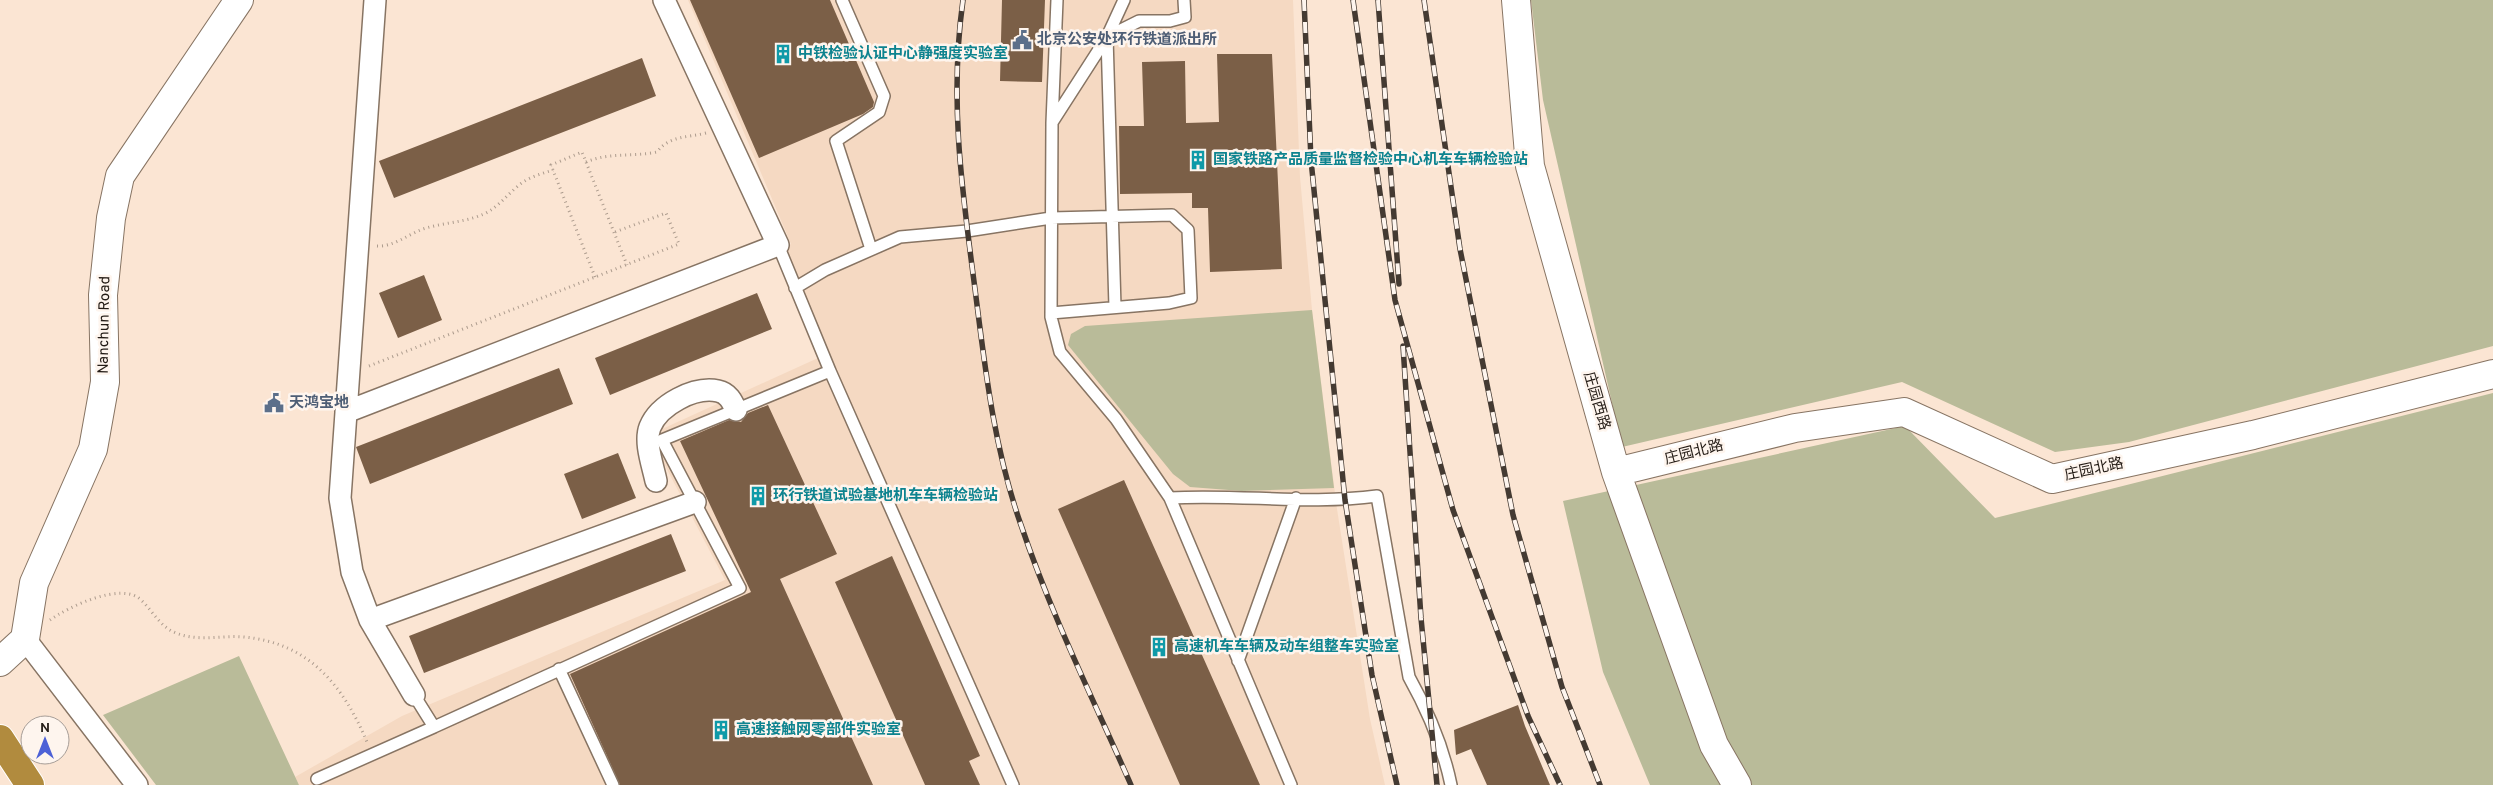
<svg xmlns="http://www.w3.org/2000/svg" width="2493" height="785" font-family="Overpass,'Noto Sans SC',sans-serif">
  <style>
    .built { fill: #f5d9c2 }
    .green { fill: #b9bb99 }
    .building { fill: #7b5f47 }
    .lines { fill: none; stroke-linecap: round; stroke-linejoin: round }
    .service-casing { stroke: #877463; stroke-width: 14 }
    .minor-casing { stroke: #877463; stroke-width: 24 }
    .tertiary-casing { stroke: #877463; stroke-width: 30 }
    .motorway-casing { stroke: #fff; stroke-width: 30 }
    .path { stroke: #ad9c8e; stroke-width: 3; stroke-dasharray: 1 4; stroke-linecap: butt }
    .service { stroke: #fff; stroke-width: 11 }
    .minor { stroke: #fff; stroke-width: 21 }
    .tertiary { stroke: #fff; stroke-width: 28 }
    .motorway { stroke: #b18b3e; stroke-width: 28 }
    .rail-casing { stroke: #443a32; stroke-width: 5.5 }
    .rail { stroke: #fef5ee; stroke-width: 4; stroke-dasharray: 11; stroke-linecap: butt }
    .labels { text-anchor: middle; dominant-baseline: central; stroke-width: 5; stroke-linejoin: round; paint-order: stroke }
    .service-label { font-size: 15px; font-weight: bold; fill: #4e5e75; stroke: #fef5ee; text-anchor: start }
    .culture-label { font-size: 15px; font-weight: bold; fill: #0d838f; stroke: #fef5ee; text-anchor: start }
    .street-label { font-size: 15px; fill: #241c16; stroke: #fef5ee }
  </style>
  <rect width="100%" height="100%" fill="#fbe5d3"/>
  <path class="built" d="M688 0H1293L1300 177 1312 310 1337 509 1370 719 1385 785H299L295 777 402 716 725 580 649 435 818 358 775 253 791 244Z"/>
  <path class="green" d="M1531 0H2493V346L2129 442 2055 452 1902 382 1622 447 1543 100Z
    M1312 310 1334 488 1242 491 1190 487 1173 474 1068 345 1071 334 1085 326Z
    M2493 393V785H1650L1603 672 1563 501 1905 426 1995 518Z
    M239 656 299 785H156L103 715Z"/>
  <path class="building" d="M690 0H830L874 102 873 107 863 114 759 158Z
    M1002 0H1045L1042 82 1000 81Z
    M1217 54H1272L1282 269 1210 272 1208 208H1192V193L1120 194 1119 126H1144L1142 62 1185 61 1186 123 1219 122Z
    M642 58 656 96 394 198 379 161Z
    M424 275 442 320 398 338 379 293Z
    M757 293 772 329 610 395 595 358Z
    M559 368 573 404 370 484 356 447Z
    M768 405 837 554 780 579 873 785H620L570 674 751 592 680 441 729 420 741 422 748 413Z
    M618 453 636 498 582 519 564 474Z
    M1124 480 1260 785H1180L1058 509Z
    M671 534 686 571 424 673 409 636Z
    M892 556 980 756 969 761 980 785H925L835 582Z
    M1518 705 1525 726 1550 785H1487L1471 749 1456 755 1454 730Z"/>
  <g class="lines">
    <defs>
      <path id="service" d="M842 0 884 96 879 112 836 141 871 249
        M1057 0 1052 123 1051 317 1060 352 1116 419 1170 498C1239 494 1309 505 1377 496L1409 677C1428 711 1443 746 1451 785
        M1107 37 1115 307
        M1107 37 1139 21H1170L1185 17 1184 0
        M1053 121 1107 37 1124 0
        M778 245 830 371 1013 785
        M795 288 825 270 900 237 967 231 1051 218 1172 215 1188 230 1191 298 1169 303 1051 313
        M1170 498 1291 785
        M1238 661 1296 498
        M559 669 613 785
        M414 695 434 727 740 588 662 440 830 371
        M317 779 434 727"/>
      <path id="minor" d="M375 0 340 498 352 572 370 620 414 695
        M346 412 778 245 664 0
        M656 481C653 466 644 442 650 427 659 405 694 386 718 391 728 393 732 401 736 410
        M370 620 695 502
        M25 639 137 785"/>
      <path id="tertiary" d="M1516 0 1530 166 1616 472 1714 745 1737 785
        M1616 472 1795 428 1904 412 2052 479 2253 435 2493 374
        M0 662 25 639 34 583 93 449 105 382 103 295 111 218 120 176 239 0"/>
      <path id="motorway" d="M0 739 30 785"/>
    </defs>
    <use href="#service" class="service-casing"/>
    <use href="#minor" class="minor-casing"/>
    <use href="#tertiary" class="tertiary-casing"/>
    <use href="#motorway" class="motorway-casing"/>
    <path class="path" d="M586 162C610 152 633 157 657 152 670 135 687 138 706 133
      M377 246C393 247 407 235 423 229 444 222 465 223 486 213 499 206 507 195 518 186 528 177 541 174 553 170
      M595 277 551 165 582 152 627 265
      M369 366 679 244 666 213 615 232
      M50 620C68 607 122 581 141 600 153 611 160 627 176 633 199 642 221 635 244 637 309 643 343 685 367 742"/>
    <use href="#service" class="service"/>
    <use href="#minor" class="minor"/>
    <use href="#tertiary" class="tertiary"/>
    <use href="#motorway" class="motorway"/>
    <defs>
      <path id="rail" d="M963 0C949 100 962 190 975 289 985 368 994 449 1021 525 1051 614 1093 699 1131 785
        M1304 0 1311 160 1345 500 1372 675 1397 785
        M1353 0 1395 300 1453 510 1528 716 1560 785
        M1378 0 1399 284
        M1424 0 1460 249 1513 515 1562 687 1600 785
        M1403 346 1421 618 1437 785"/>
    </defs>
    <use href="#rail" class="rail-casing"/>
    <use href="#rail" class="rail"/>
  </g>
  <defs>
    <symbol id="civic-bare" viewBox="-9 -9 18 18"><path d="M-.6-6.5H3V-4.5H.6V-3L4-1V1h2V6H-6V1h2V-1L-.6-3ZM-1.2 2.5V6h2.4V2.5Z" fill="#5c6f8a" stroke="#fef5ee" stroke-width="2.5" paint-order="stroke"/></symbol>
    <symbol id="building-bare" viewBox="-9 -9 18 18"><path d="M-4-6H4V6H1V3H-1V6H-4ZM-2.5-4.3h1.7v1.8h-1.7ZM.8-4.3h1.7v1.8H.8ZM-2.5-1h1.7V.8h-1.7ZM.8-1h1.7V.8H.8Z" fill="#0f9aa8" stroke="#fef5ee" stroke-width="2.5" paint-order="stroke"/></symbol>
  </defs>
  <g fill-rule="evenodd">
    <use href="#civic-bare" x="1008" y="26" width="28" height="28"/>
    <use href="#building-bare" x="769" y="40" width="28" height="28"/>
    <use href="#building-bare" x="1184" y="146" width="28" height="28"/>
    <use href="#civic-bare" x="260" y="389" width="28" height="28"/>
    <use href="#building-bare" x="744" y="482" width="28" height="28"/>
    <use href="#building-bare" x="1145" y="633" width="28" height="28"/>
    <use href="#building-bare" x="707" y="716" width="28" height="28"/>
  </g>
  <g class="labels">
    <g class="service-label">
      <text x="1037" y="40">北京公安处环行铁道派出所</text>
      <text x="289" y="403">天鸿宝地</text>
    </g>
    <g class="culture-label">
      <text x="798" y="54">中铁检验认证中心静强度实验室</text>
      <text x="1213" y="160">国家铁路产品质量监督检验中心机车车辆检验站</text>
      <text x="773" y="496">环行铁道试验基地机车车辆检验站</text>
      <text x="1174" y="647">高速机车车辆及动车组整车实验室</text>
      <text x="736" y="730">高速接触网零部件实验室</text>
    </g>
    <g class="street-label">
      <text transform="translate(105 325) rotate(-89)">Nanchun Road</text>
      <text transform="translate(1596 401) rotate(74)">庄园西路</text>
      <text transform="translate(1694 453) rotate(-14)">庄园北路</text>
      <text transform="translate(2094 470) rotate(-12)">庄园北路</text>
    </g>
  </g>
  <g transform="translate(45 740)"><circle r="24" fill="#fef5ee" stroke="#a79e98"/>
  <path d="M0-4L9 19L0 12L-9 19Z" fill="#4d61d6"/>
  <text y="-8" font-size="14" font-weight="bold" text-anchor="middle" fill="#241c16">N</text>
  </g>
</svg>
